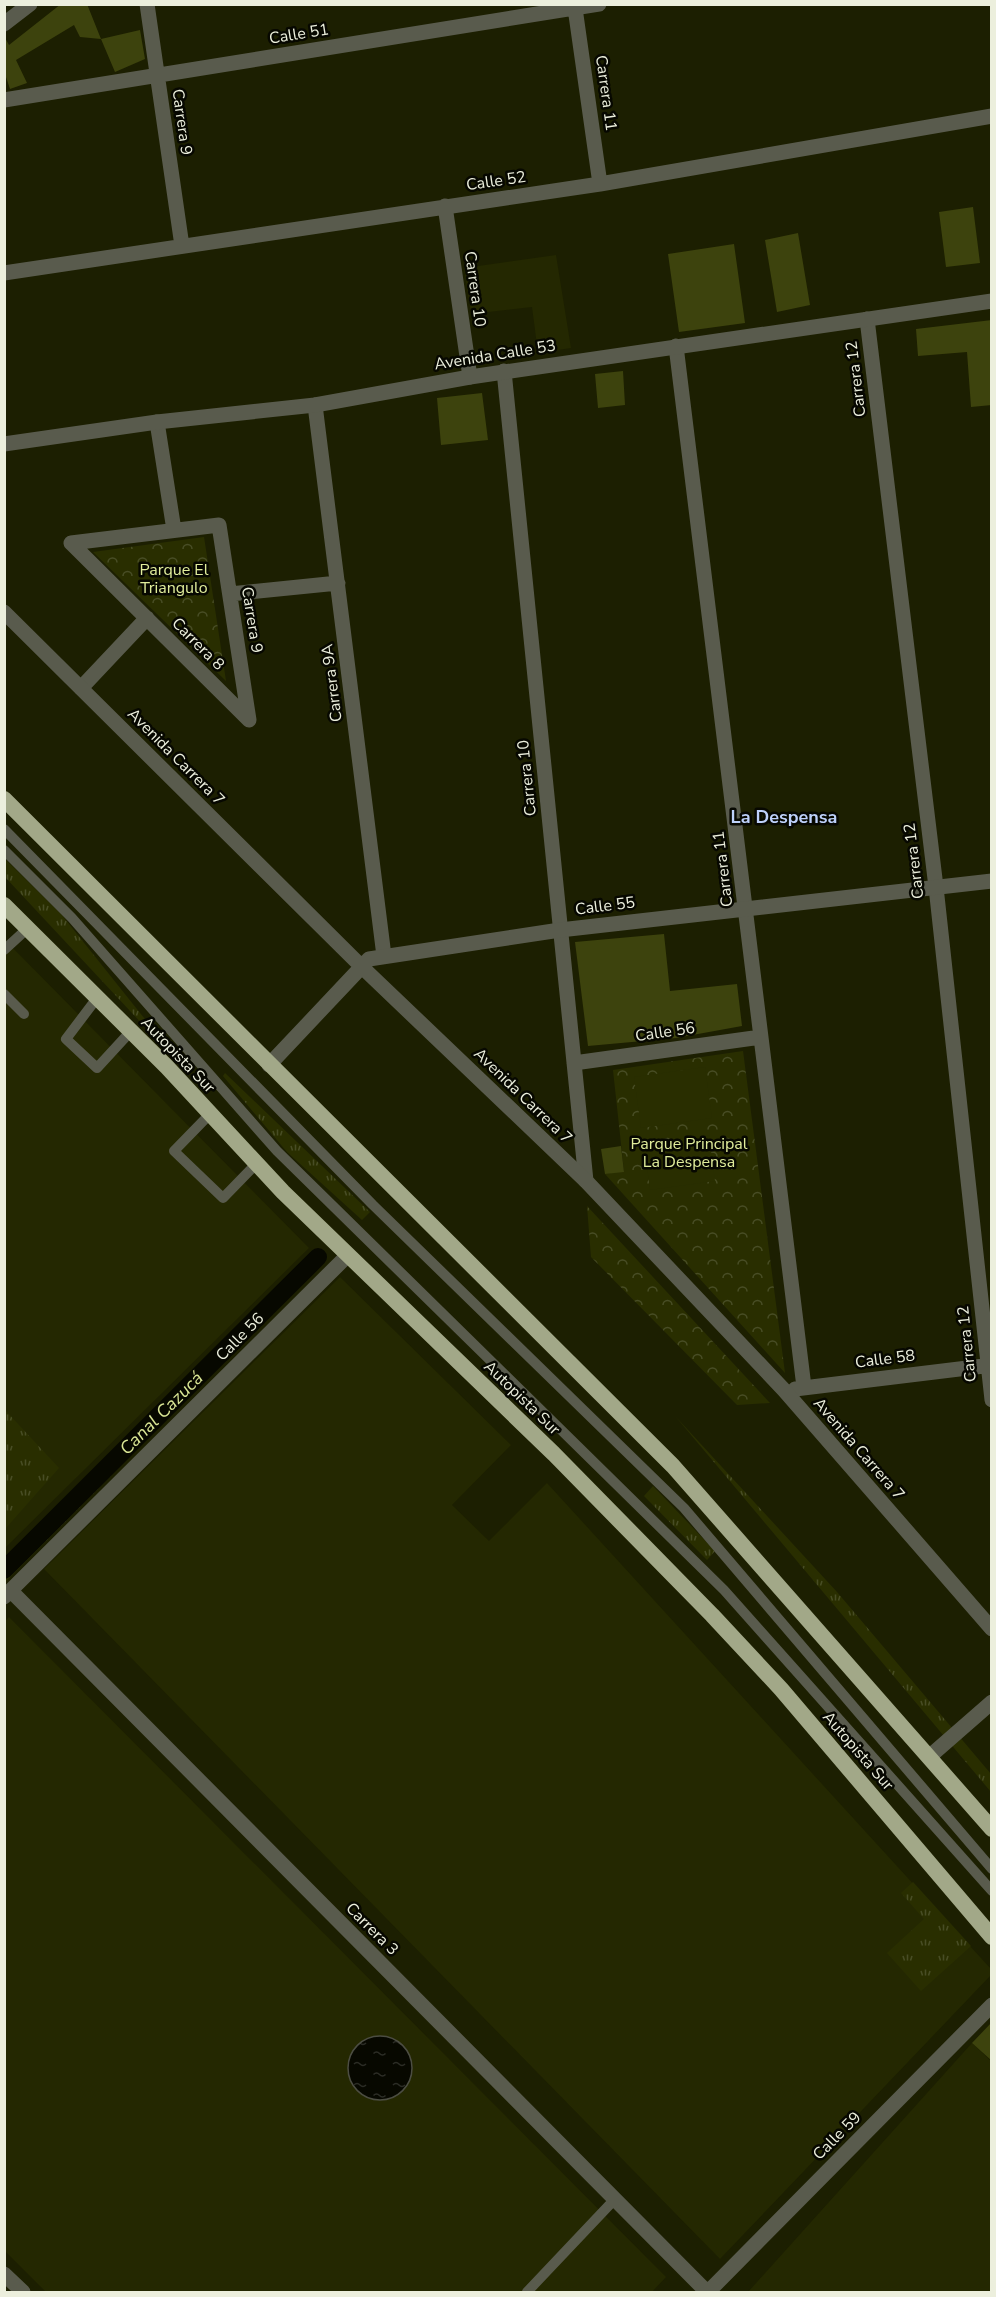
<svg xmlns="http://www.w3.org/2000/svg" width="996" height="2297" font-family="'Nunito Sans',sans-serif">
  <style>
    .built { fill: #242801 }
    .grass { fill: url(#grass-tufts) }
    .forest { fill: url(#forest-crowns) }
    .garden { fill: #292e00 }
    .water { fill: url(#water-ripples); stroke: #4c4d42; stroke-width: 1.5 }
    .lines { fill: none; stroke-linecap: round; stroke-linejoin: round }
    .canal { stroke: #070800; stroke-width: 18 }
    .building { fill: #3d430d }
    .service { stroke: #595b4d; stroke-width: 10 }
    .minor { stroke: #595b4d; stroke-width: 15 }
    .tertiary { stroke: #595b4d; stroke-width: 15 }
    .trunk { stroke: #a2a888; stroke-width: 16 }
    .labels { text-anchor: middle; dominant-baseline: central; stroke-width: 5; stroke-linejoin: round; paint-order: stroke }
    .street-label { font-size: 16px; fill: #ecefdd; stroke: #070801 }
    .park-label { font-size: 16px; fill: #e1ed9b; stroke: #070801 }
    .neighbourhood-label { font-size: 18px; font-weight: bold; fill: #bed1fa; stroke: #070801 }
    .water-label { font-size: 18px; font-style: italic; fill: #dbe795; stroke: #070801 }
  </style>
  <defs>
    <pattern id="grass-tufts" width="24" height="20" patternUnits="userSpaceOnUse" patternTransform="scale(1.5)"><rect width="24" height="20" fill="#292e00"/><path d="M3 7l-1-3M5 7V3M7 7l1-3M15 17l-1-3M17 17v-4M19 17l1-3" fill="none" stroke="#484d25"/></pattern>
    <pattern id="forest-crowns" width="20" height="18" patternUnits="userSpaceOnUse" patternTransform="scale(1.5)"><rect width="20" height="18" fill="#292e00"/><path d="M2 6a3 3 0 1 1 6 0M12 15a3 3 0 1 1 6 0" fill="none" stroke="#484d25"/></pattern>
    <pattern id="water-ripples" width="26" height="14" patternUnits="userSpaceOnUse" patternTransform="scale(1.5)"><rect width="26" height="14" fill="#070800"/><path d="M2 4q2-2 4 0t4 0M15 11q2-2 4 0t4 0" fill="none" stroke="#2b2c25"/></pattern>
  </defs>
  <rect width="100%" height="100%" fill="#1c1f01"/>
  <path class="built" d="M556 255 571 348 538 353 532 307 471 314 464 268Z
    M5 940 309 1248 5 1548Z
    M340 1277 511 1445 452 1505 489 1541 547 1483 991 1969V1975L720 2259 44 1569Z
    M9 1617 666 2277 652 2292H46L5 2251 4 1622Z
    M972 2043 991 2061V2292H748Z"/>
  <path class="grass" d="M4 858 61 914 188 1073 5 877Z
    M225 1073 370 1212 362 1220 287 1152 223 1076Z
    M313 1251 324 1263 5 1582V1559Z
    M5 1410 59 1468 5 1529Z
    M676 1417 837 1592 991 1774V1792Z
    M653 1486 715 1551 707 1560 644 1496Z
    M913 1882 971 1946 921 1991 887 1953 924 1919 901 1893Z"/>
  <path class="forest" d="M204 537 226 681 93 552Z
    M743 1051 785 1373 605 1174 624 1171 613 1070Z
    M587 1206 770 1403 737 1405 591 1257Z"/>
  <path class="garden" d="M705 1067 712 1118 641 1128 634 1077Z
    M709 1135 715 1181 650 1190 644 1143Z"/>
  <path class="water" d="M348 2068a32 32 0 1 1 64 0a32 32 0 1 1-64 0Z"/>
  <g class="lines">
    <path class="canal" id="s1" d="M4 1570 318 1257"/>
  </g>
  <path class="building" d="M61 4H87L101 39 80 37 74 25 16 60 27 83 10 89 4 71V36L9 45Z
    M140 30 145 59 115 72 101 39Z
    M973 207 980 263 946 267 939 212Z
    M798 233 810 305 777 312 765 240Z
    M734 244 745 323 679 332 668 254Z
    M992 320V405L971 407 967 352 918 356 916 329Z
    M623 371 625 405 598 408 595 374Z
    M482 393 488 440 441 445 437 398Z
    M664 934 670 991 737 984 742 1026 676 1038 588 1046 575 942Z
    M621 1146 624 1172 605 1174 601 1149Z
    M992 2022V2061L972 2043Z"/>
  <g class="lines">
    <path class="service" d="M4 829 373 1205 684 1508 992 1869
      M4 850 72 918 277 1151 724 1590 992 1891
      M4 950 28 928
      M4 994 24 1014
      M97 998 66 1039 97 1068 131 1031
      M210 1114 174 1151 223 1198 256 1164
      M527 2292 615 2199"/>
    <path class="minor" d="M147 4 182 246
      M575 8 600 184
      M4 100 599 4
      M445 206 470 377
      M4 273 600 184 992 116
      M867 319 936 887 992 1400
      M676 346 804 1387
      M504 371 586 1181
      M315 405 384 956
      M157 422 174 530
      M71 543 219 525 249 720
      M71 543 249 720
      M230 594 338 583
      M81 688 147 618
      M574 1063 761 1037
      M795 1389 992 1365
      M11 1591 707 2292
      M4 1597 348 1255
      M929 1757 992 1702
      M4 2274 23 2292
      M708 2292 992 2005"/>
    <path class="tertiary" d="M4 24 30 4
      M4 444 157 422 315 405 470 377 992 301
      M4 612 362 967 586 1181 784 1390 992 1629
      M269 1065 369 959 560 930 992 881"/>
    <path class="trunk" d="M4 799 673 1466 992 1829
      M4 905 167 1067 283 1192 554 1454 712 1615 781 1689 992 1937"/>
  </g>
  <g class="labels">
    <g class="street-label">
      <text transform="translate(299 34) rotate(-9)">Calle 51</text>
      <text transform="translate(606 93) rotate(82)">Carrera 11</text>
      <text transform="translate(182 122) rotate(82)">Carrera 9</text>
      <text transform="translate(496 181) rotate(-8)">Calle 52</text>
      <text transform="translate(475 289) rotate(82)">Carrera 10</text>
      <text transform="translate(495 355) rotate(-9)">Avenida Calle 53</text>
      <text transform="translate(856 379) rotate(-97)">Carrera 12</text>
      <text transform="translate(252 620) rotate(81)">Carrera 9</text>
      <text transform="translate(198 644) rotate(45)">Carrera 8</text>
      <text transform="translate(332 683) rotate(-97)">Carrera 9A</text>
      <text transform="translate(176 757) rotate(45)">Avenida Carrera 7</text>
      <text transform="translate(527 778) rotate(-96)">Carrera 10</text>
      <text transform="translate(914 861) rotate(-97)">Carrera 12</text>
      <text transform="translate(723 869) rotate(-97)">Carrera 11</text>
      <text transform="translate(605 906) rotate(-7)">Calle 55</text>
      <text transform="translate(665 1032) rotate(-8)">Calle 56</text>
      <text transform="translate(178 1055) rotate(46)">Autopista Sur</text>
      <text transform="translate(523 1096) rotate(44)">Avenida Carrera 7</text>
      <text transform="translate(240 1337) rotate(-45)">Calle 56</text>
      <text transform="translate(967 1344) rotate(-96)">Carrera 12</text>
      <text transform="translate(885 1359) rotate(-7)">Calle 58</text>
      <text transform="translate(522 1398) rotate(44)">Autopista Sur</text>
      <text transform="translate(859 1449) rotate(49)">Avenida Carrera 7</text>
      <text transform="translate(858 1751) rotate(49)">Autopista Sur</text>
      <text transform="translate(372 1929) rotate(45)">Carrera 3</text>
      <text transform="translate(837 2136) rotate(-45)">Calle 59</text>
    </g>
    <g class="park-label">
      <text x="174" y="570">Parque El<tspan x="174" dy="18">Triangulo</tspan></text>
      <text x="689" y="1144">Parque Principal<tspan x="689" dy="18">La Despensa</tspan></text>
    </g>
    <g class="neighbourhood-label">
      <text x="784" y="817">La Despensa</text>
    </g>
    <g class="water-label">
      <text stroke="none"><textPath href="#s1" startOffset="222">Canal Cazucá</textPath></text>
    </g>
  </g>
  <rect width="996" height="2297" fill="none" stroke="#ecefdd" stroke-width="12"/>
</svg>
